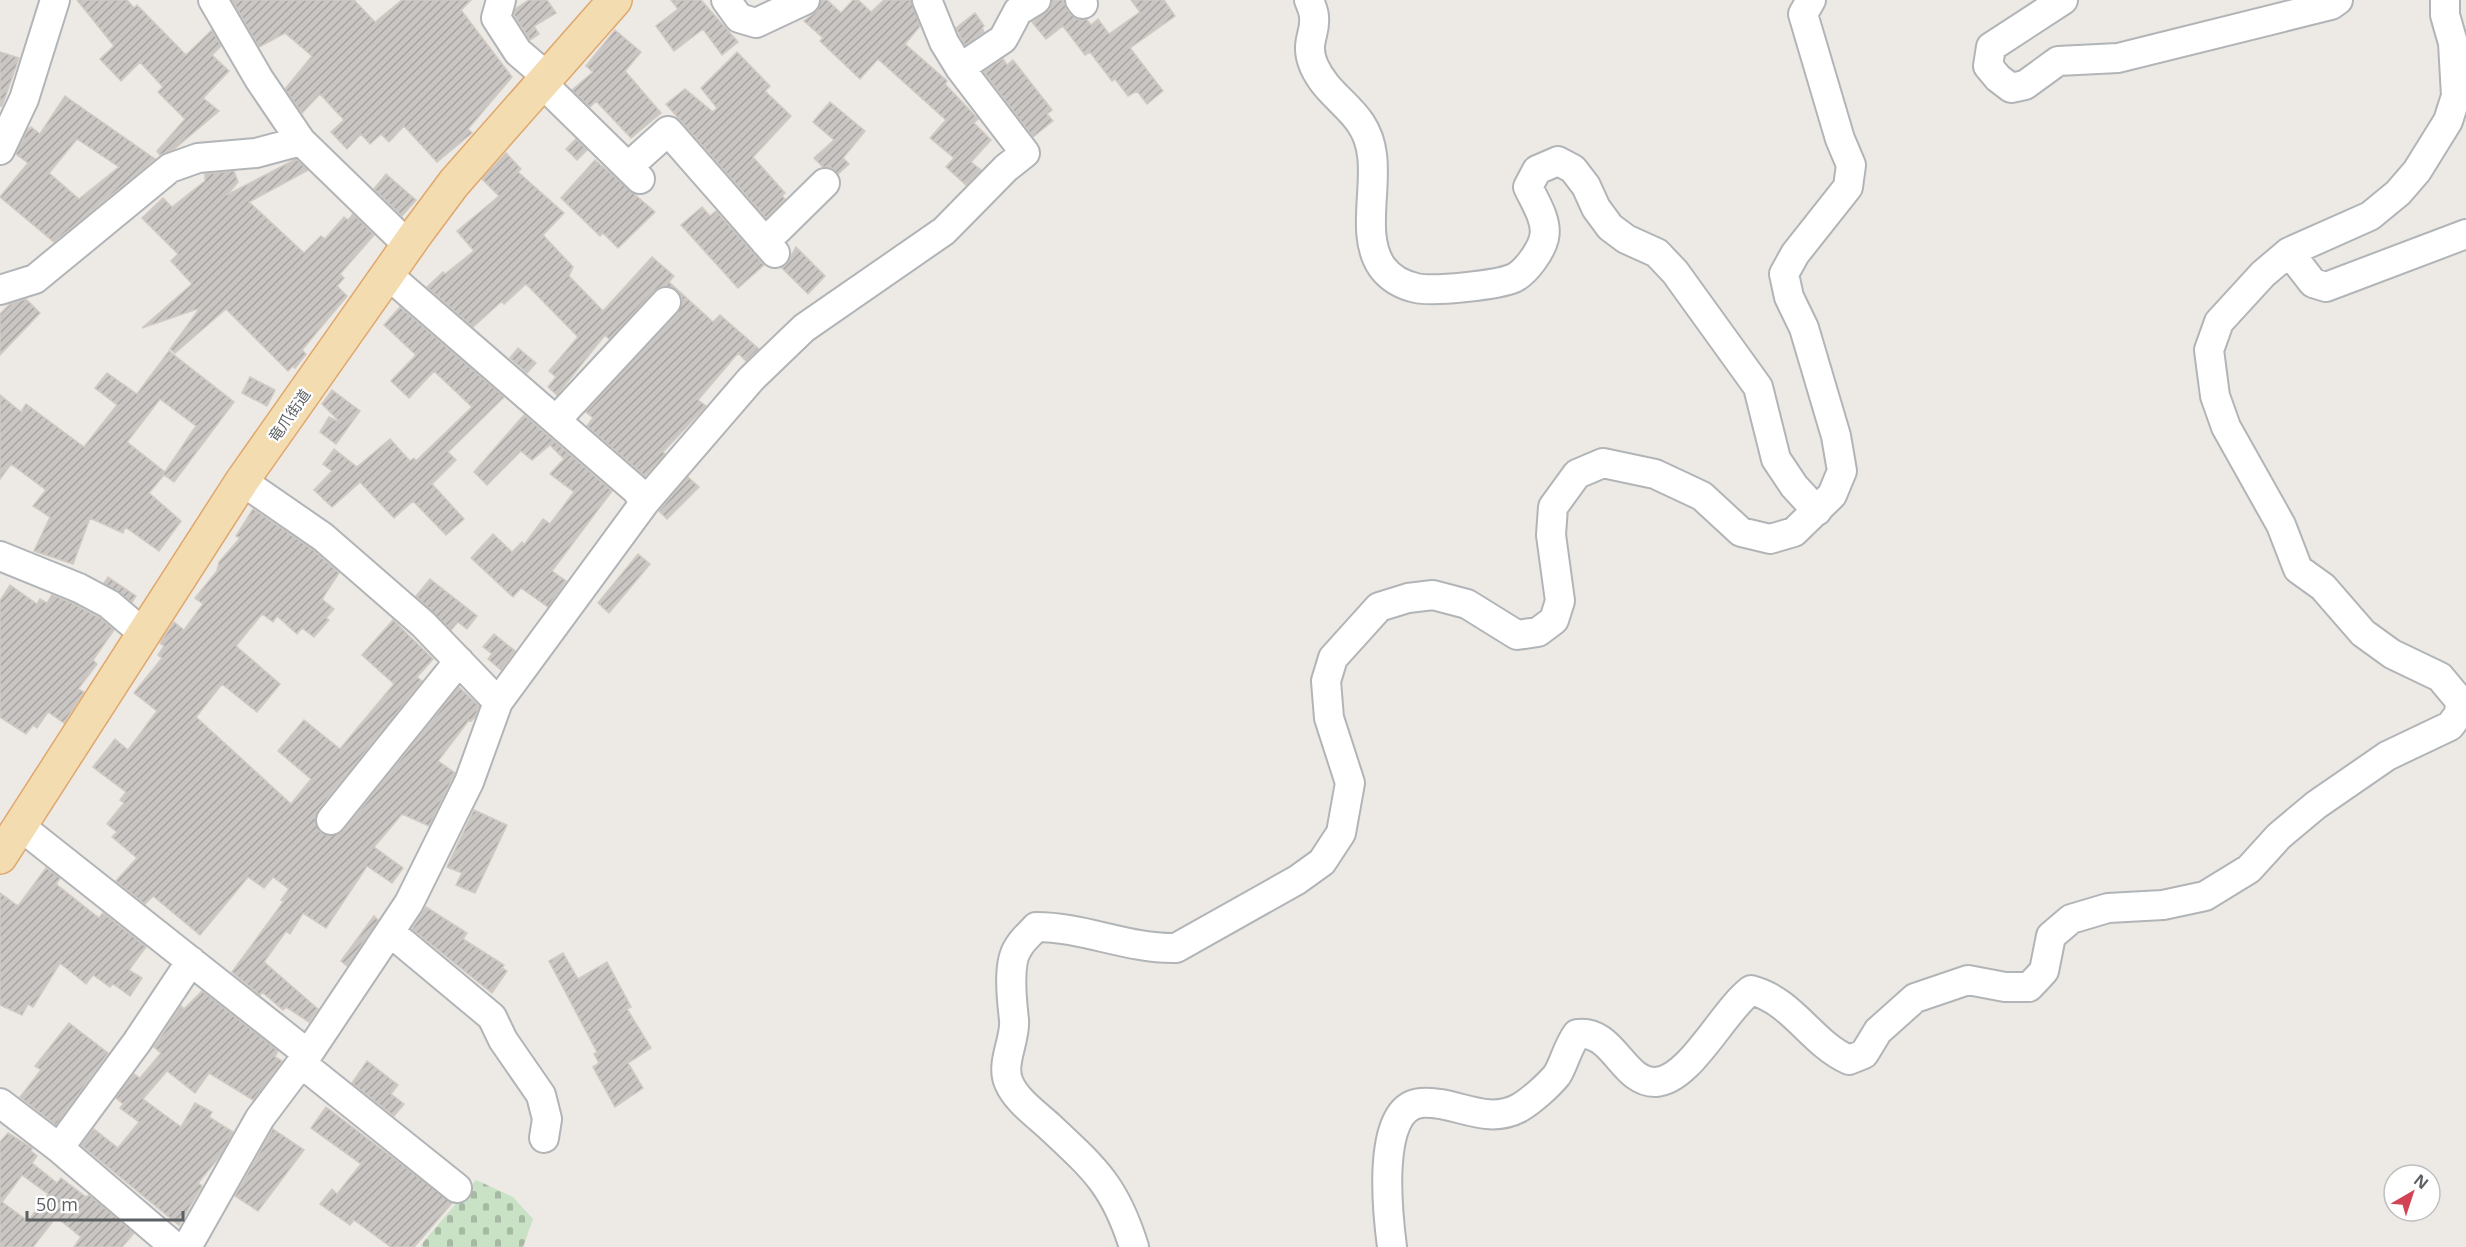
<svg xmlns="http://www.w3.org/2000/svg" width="2466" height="1247" font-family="'Open Sans','Noto Sans JP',sans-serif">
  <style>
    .cemetery { fill: url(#cemetery-stones) }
    .building { fill: url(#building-hatch); stroke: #d0cac3; stroke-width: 1.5; fill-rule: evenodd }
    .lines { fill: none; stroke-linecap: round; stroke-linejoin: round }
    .minor-casing { stroke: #b1b5b7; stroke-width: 32 }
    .major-casing { stroke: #dfa76b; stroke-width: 36 }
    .minor { stroke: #fff; stroke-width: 28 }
    .major { stroke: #f4dcb1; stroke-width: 33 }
    .labels { text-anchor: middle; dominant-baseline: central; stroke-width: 4.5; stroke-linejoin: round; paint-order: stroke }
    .street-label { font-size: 15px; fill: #5c6063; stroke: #fff }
  </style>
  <defs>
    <pattern id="cemetery-stones" width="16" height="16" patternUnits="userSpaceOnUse" patternTransform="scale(1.5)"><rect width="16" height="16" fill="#c9e1c4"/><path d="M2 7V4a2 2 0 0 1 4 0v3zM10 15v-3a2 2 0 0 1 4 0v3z" fill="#a6baa3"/></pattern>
    <pattern id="building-hatch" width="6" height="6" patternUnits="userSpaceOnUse" patternTransform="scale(1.5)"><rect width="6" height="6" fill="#cac6c3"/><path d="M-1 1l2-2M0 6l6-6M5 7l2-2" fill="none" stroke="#a7a4a2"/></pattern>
  </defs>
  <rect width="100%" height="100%" fill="#ede9e4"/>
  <path class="cemetery" d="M476 1180 513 1197 533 1219 523 1247H422L421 1245Z"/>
  <path class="building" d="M77 0H127L134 8 137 5 186 55 212 30 221 46 212 55 229 71 203 98 219 111 174 149 160 155 157 151 185 119 158 92 163 87 140 62 121 81 100 59 114 46Z
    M232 0H354L375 22 402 0H471L461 10 512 77 468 129 472 133 437 162 404 126 389 142 381 134 370 144 361 134 347 149 331 132 344 120 320 94 302 113 285 89 312 56 285 33 259 47Z
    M529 0H547L556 13 534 26 539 34 530 40 514 15 515 9Z
    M671 0H701L738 42 722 55 703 29 674 51 656 26 678 9Z
    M821 0H827L841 13 853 0H858L871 12 884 0H911L920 26 905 44 947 81 945 84 978 119 974 123 991 140 971 162 981 170 966 185 946 167 954 158 930 138 946 120 878 59 860 79 820 41 823 38 804 21 818 10Z
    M1052 0H1064L1067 10 1077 19 1087 20 1091 25 1098 19 1109 34 1140 12 1131 0H1164L1175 16 1130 48 1163 91 1147 104 1137 91 1128 96 1115 79 1112 81 1090 52 1085 55 1063 26 1046 39 1032 22 1050 8Z
    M975 13 984 26 982 28 984 32 965 45 956 28Z
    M615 30 641 52 625 71 661 113 631 138 596 101 590 107 572 90 593 72 586 66Z
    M0 52 19 58 2 106H0Z
    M737 52 770 86 765 91 791 116 753 157 785 193 782 196 785 199 766 218 666 104 685 89 713 112 717 108 701 88Z
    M1003 59 1007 65 1013 60 1052 110 1047 114 1053 121 1033 137 984 72Z
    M65 96 155 159 54 242 0 197 28 163 16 154 27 131 31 127 40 134ZM77 139 119 167 79 199 49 173Z
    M830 102 865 131 843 158 849 164 838 174 830 167H823L814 158 834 140 813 122Z
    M576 139 587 150 577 160 566 149Z
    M506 153 521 169 518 172 564 213 543 235 573 267 569 276 603 311 652 257 674 276 669 282 713 322 720 315 759 349 746 361 738 353 698 400 706 406 663 452 665 454 645 476 587 426 593 418 586 412 678 313 682 298 677 290 662 286 654 291 609 339 605 335 557 395 548 387 556 377 549 371 578 337 526 284 504 304 502 301 473 327 427 287 443 272 445 274 474 251 457 231 499 196 482 179Z
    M296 159 308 170 249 202 304 253 321 236 325 239 344 217 348 220 353 214 374 235 340 274 344 278 337 286 347 296 302 350 306 354 295 368 293 366 288 371 226 309 175 353 170 349 200 308 142 328 192 284 171 261 178 254 142 218 163 198 172 207 205 181V174L234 171 238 182 227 195Z
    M595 160 655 212 618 248 603 233 600 236 561 198Z
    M386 174 416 200 402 216 374 189Z
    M702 207 710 216 716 211 764 265 738 288 681 225Z
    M796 247 825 276 808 294 782 268 786 265Z
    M26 299 40 313 0 355V314L10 304Z
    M400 307 504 397 448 452 456 460 432 484 464 519 446 535 413 501 394 518 360 482 332 507 314 490 332 471 323 464 334 449 357 467 390 439 410 461 414 458 416 461 472 407 434 371 409 398 391 381 416 355 384 325Z
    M518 348 536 363 527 373 510 358Z
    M169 351 234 402 174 482 164 475 149 493 181 521 159 551 125 527 123 533 90 518 73 564 34 551 50 517 33 506 46 490 11 464 0 479V395L21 412 26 404 84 447 117 405 95 388 107 373 137 394ZM160 399 196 426 165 472 127 442Z
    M250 377 275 390 267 406 242 393Z
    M332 390 360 411 336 444 320 432 329 417 341 423 322 404Z
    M524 415 612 491 552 571 566 581 548 607 521 588 513 597 471 558 493 534 512 552 522 542 524 545 543 519 550 524 574 492 550 474 564 459 550 445 532 460 521 451 487 485 474 472Z
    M688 477 699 487 667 519 659 511Z
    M253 509 313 550 339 573 322 599 334 609 326 618 329 620 314 637 302 628 297 634 277 616 273 622 262 614 236 646 280 684 257 712 222 684 196 717 291 804 311 779 278 751 304 720 340 749 394 684 362 655 393 620 433 659 417 677 422 681 318 810 315 818 320 832 329 836 344 830 459 687 479 706 475 717 471 721 469 720 438 761 455 773 429 826 402 814 374 847 403 868 392 883 367 866 326 928 303 913 290 934 286 931 264 962 318 1009 309 1022 286 1007 283 1010 262 992 260 995 232 972 284 901 281 900 289 889 273 877 264 888 248 877 200 935 153 896 145 904 116 881 137 858 112 837 117 832 107 824 124 803 120 800 126 792 93 767 115 739 128 750 157 711 134 693 162 658 158 655 164 646 160 643 174 622 184 630 203 604 195 598 217 571 219 562 240 538 236 536Z
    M638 554 650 564 609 613 598 603Z
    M108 577 136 596 132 602 104 583Z
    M430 579 477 616 467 629 458 622 451 630 416 596Z
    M10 585 37 604 40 599 47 603 52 595 72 603 100 618 114 630 93 660 97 664 78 689 84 692 64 723 48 712 37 728 33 725 26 734 0 717V601Z
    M494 634 515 651 501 670 488 659 492 654 483 647Z
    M474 810 507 825 475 893 456 885 462 873 447 867Z
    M46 868 60 878 56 884 99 918 103 913 146 947 129 970 142 978 130 996 113 984 110 987 93 975 86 984 60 963 33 1007 28 1004 22 1015 0 1005V893L18 906Z
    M426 907 467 933 463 939 504 965 502 968 507 971 492 993 412 929Z
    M374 916 378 920 347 966 341 961Z
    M563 953 578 979 607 962 631 1007 627 1009 651 1048 628 1063 643 1088 615 1107 593 1067 599 1063 594 1054 597 1052 549 961Z
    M202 991 278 1051 275 1057 282 1061 253 1100 209 1073 195 1093 167 1071 143 1099 181 1127 195 1103 212 1112 209 1117 233 1132 220 1156 198 1183 202 1186 179 1225 81 1145 94 1129 118 1148 139 1122 120 1108 123 1104 116 1098 134 1074 140 1078 161 1053 154 1047 181 1006 184 1009Z
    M69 1023 108 1053 56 1125 20 1097 41 1070 35 1066Z
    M367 1061 398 1085 391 1094 404 1104 394 1116 352 1083Z
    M326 1107 452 1203 414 1247H391L354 1220 350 1225 320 1204 332 1189 337 1194 361 1164 311 1128Z
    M273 1129 304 1150 258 1211 235 1196Z
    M8 1133 32 1148 31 1151 37 1156 32 1163 57 1183 61 1178 86 1197 89 1195 134 1233 122 1247H74L81 1237 56 1217 33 1247H0V1142ZM22 1175 48 1194 28 1221 2 1202Z"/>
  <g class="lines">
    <defs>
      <path id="minor" d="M213 0 259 79 301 141 408 245
        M501 0 496 18 518 52 546 76
        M726 0 739 18 756 23 805 0
        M1080 0 1083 4
        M1309 0C1311 5 1314 12 1314 17 1316 35 1304 42 1314 66 1330 102 1367 110 1372 155 1377 190 1361 237 1382 267 1390 278 1403 285 1416 288 1434 292 1498 285 1514 278 1526 272 1541 251 1544 238 1548 221 1535 202 1528 187L1537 170 1558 161 1573 169 1586 186 1596 208 1610 227 1626 239 1657 253 1675 272 1758 387 1776 459 1794 486 1817 511
        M2063 0 1991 47 1988 66 1998 78 2011 88 2025 85 2058 61 2118 58 2331 5 2338 0
        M960 68 1003 39 1018 11 1036 0
        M541 82 640 179
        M0 150 24 99 55 0
        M628 167 668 131 775 253
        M765 242 825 183
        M2289 252 2313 283 2326 287 2466 234
        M0 290 35 279 170 168 198 158 256 153 301 141
        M557 419 666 302
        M242 481 323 537 423 624 498 702
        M645 502 751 379 804 328 944 231 1006 168 1025 153 960 68 944 42 927 0
        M0 556 79 588 109 604 143 633
        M331 820 459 661
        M20 826 308 1054
        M390 932 492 1017 503 1040 541 1095 547 1119 544 1138
        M301 1063 457 1188
        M0 1103 59 1148 175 1247
        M59 1148 137 1042 191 961
        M187 1247 260 1118 308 1054 409 903 469 782 498 702 645 502 636 490 387 274
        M1134 1247C1115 1186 1095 1169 1049 1126 1036 1114 1016 1100 1009 1083 1000 1064 1016 1039 1014 1020 1012 1001 1007 964 1018 948 1022 940 1030 934 1036 927 1084 927 1128 949 1176 948L1297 880 1322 862 1341 833 1350 783 1329 718 1326 681 1333 658 1379 607 1408 598 1433 595 1467 604 1517 635 1538 632 1554 620 1560 601 1551 535 1553 507 1577 474 1603 463 1655 474 1702 496 1741 532 1770 539 1794 532 1832 495 1842 471 1836 436 1804 328 1789 297 1784 274 1795 254 1848 187 1851 165 1840 139 1803 14 1811 0
        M1392 1247C1388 1216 1375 1107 1421 1103 1455 1100 1485 1126 1519 1108 1531 1101 1548 1086 1557 1075 1564 1064 1567 1048 1577 1034 1614 1029 1622 1083 1656 1082 1690 1080 1723 1011 1751 990 1793 1001 1811 1043 1849 1060L1864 1054 1878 1031 1915 998 1968 980 2005 987H2029L2044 971 2051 936 2071 919 2108 908 2163 905 2205 896 2249 869 2279 836 2316 805 2387 756 2450 726 2459 714 2460 701 2440 677 2392 654 2363 633 2323 587 2298 569 2281 525 2226 427 2215 396 2209 350 2219 322 2263 274 2289 252 2370 216 2398 193 2417 171 2448 121 2456 96 2453 43 2445 15V0"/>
      <path id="major" d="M0 857 242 481 416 234 454 183 615 0"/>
    </defs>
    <use href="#minor" class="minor-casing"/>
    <use href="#major" class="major-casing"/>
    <use href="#minor" class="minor"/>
    <use href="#major" class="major"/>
  </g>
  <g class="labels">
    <g class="street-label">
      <text transform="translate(289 415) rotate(-55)">竜爪街道</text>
    </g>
  </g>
  <g transform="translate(2412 1193) rotate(39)"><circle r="28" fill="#ffffff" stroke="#bebfc1" stroke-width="1.5"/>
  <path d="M0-4.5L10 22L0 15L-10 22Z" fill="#d24455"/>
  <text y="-9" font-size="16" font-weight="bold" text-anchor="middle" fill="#5c6063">N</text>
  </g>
  <path d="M27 1211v9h156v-9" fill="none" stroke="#5c6063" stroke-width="3"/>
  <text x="36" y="1211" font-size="18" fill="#5c6063" stroke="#ffffff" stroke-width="4.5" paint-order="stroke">50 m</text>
</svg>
